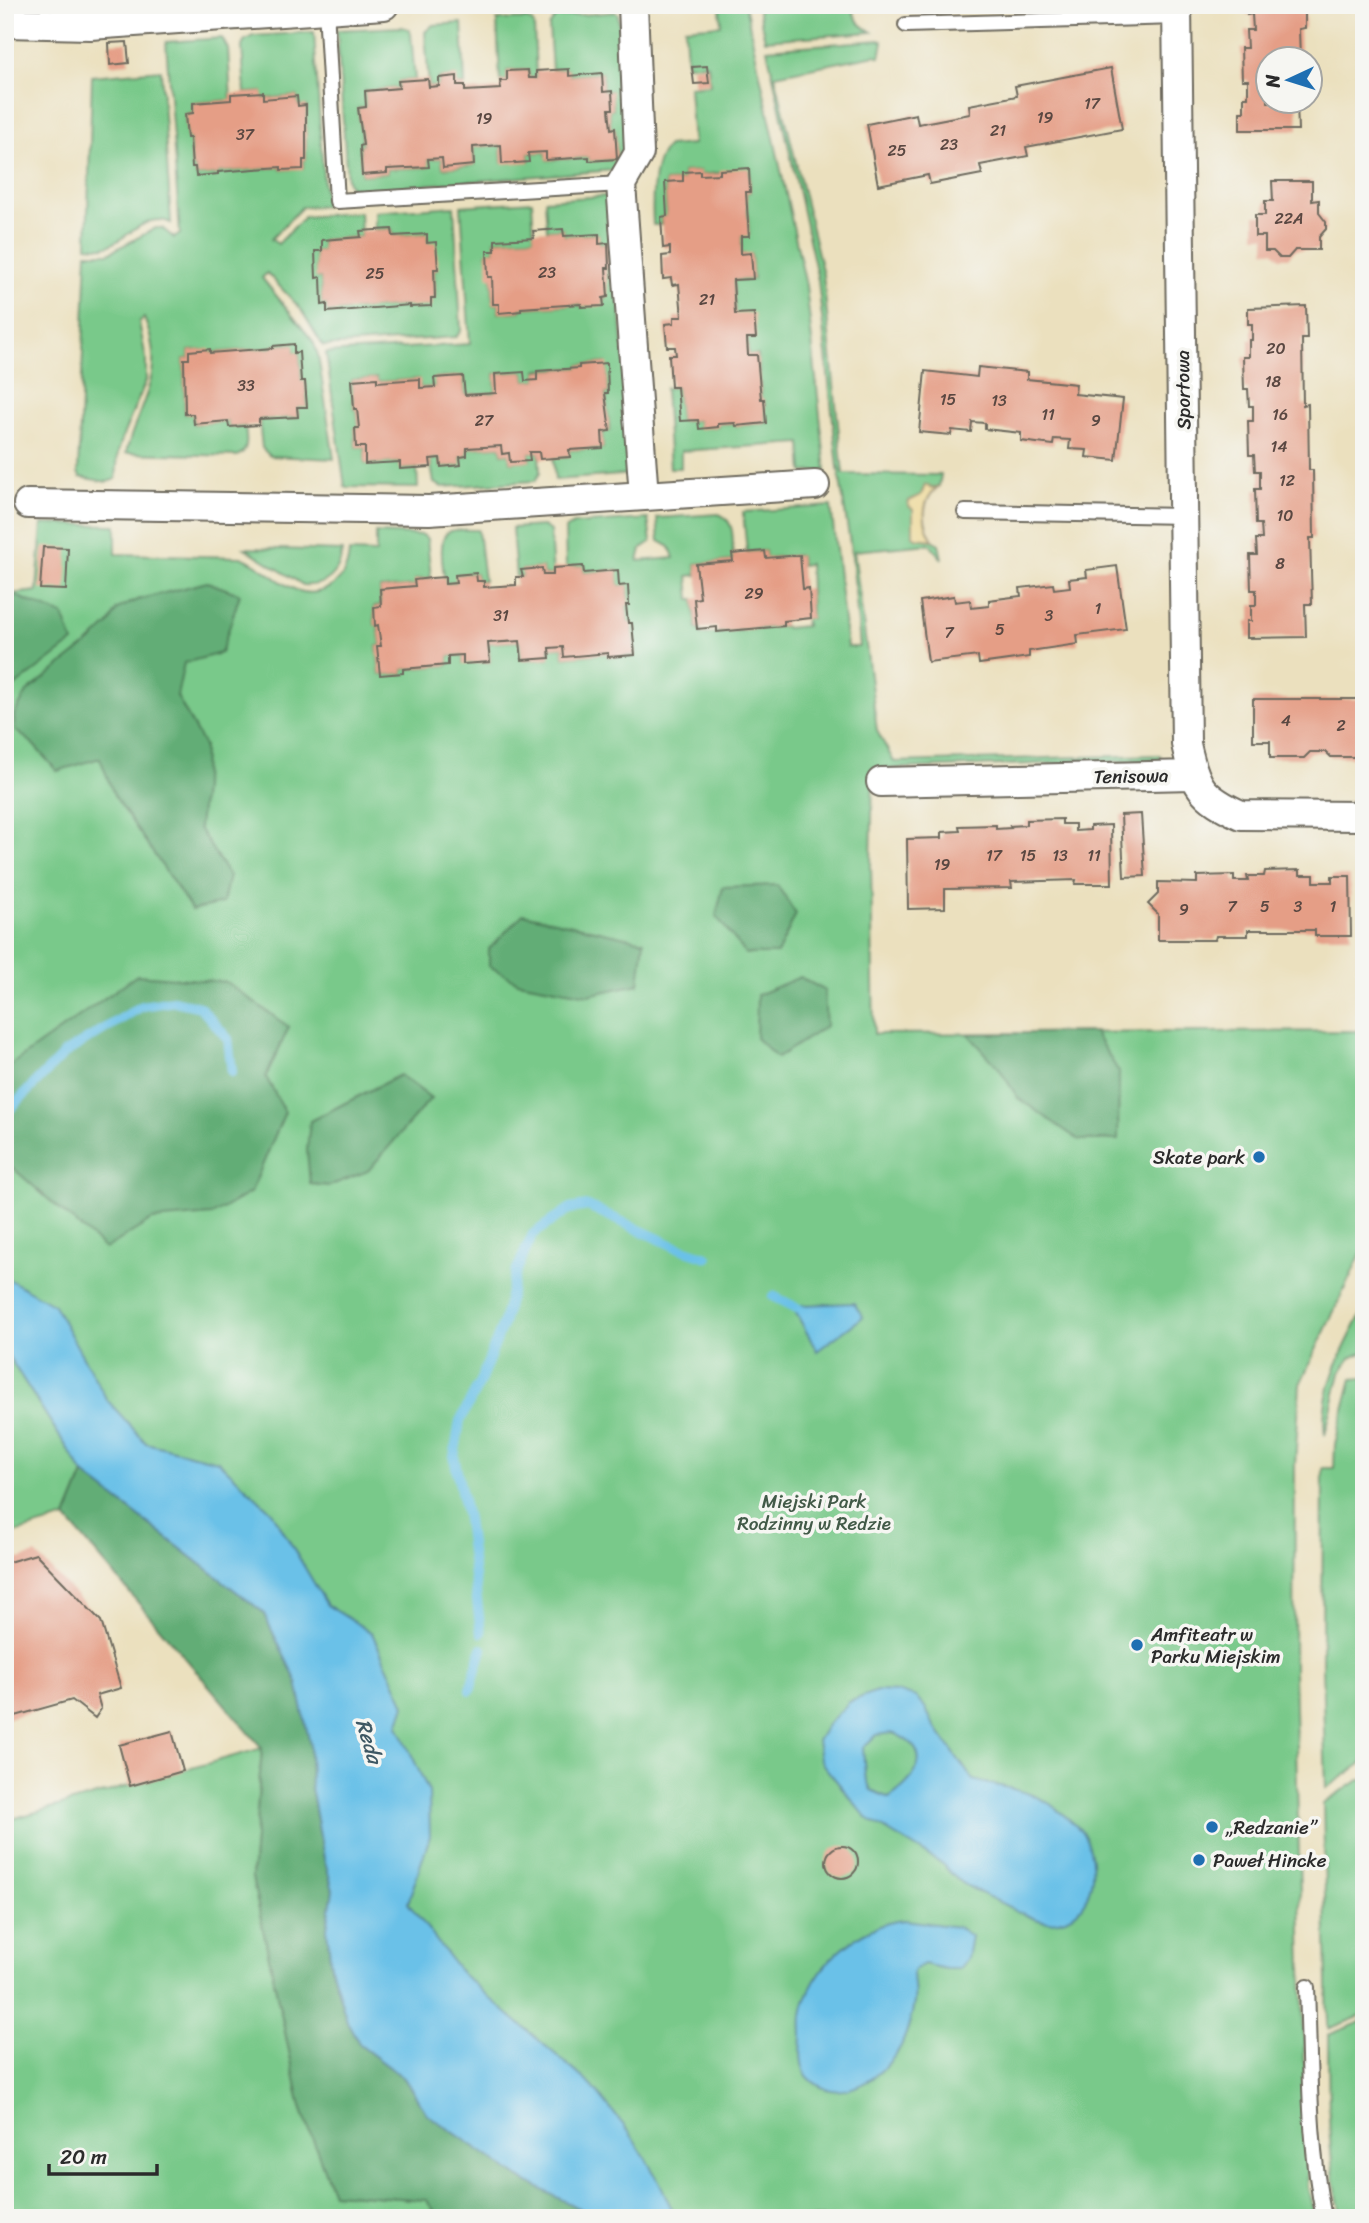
<svg xmlns="http://www.w3.org/2000/svg" width="1369" height="2223" font-family="Sriracha,sans-serif">
  <style>
    .green { fill: #79c98a; stroke: #527a5a; stroke-width: 2 }
    .forest { fill: #62ad76; stroke: #466c50; stroke-width: 2 }
    .sand { fill: #eeda9e; stroke: #8c8264; stroke-width: 2 }
    .water { fill: #6bc1e8; stroke: #4b768a; stroke-width: 2; fill-rule: evenodd }
    .lines { fill: none; stroke-linecap: round; stroke-linejoin: round }
    .stream { stroke: #6bc1e8; stroke-width: 10 }
    .building { fill: #e59e86 }
    .service-casing { stroke: #6e6a5e; stroke-width: 18 }
    .minor-casing { stroke: #6e6a5e; stroke-width: 32 }
    .service { stroke: #fff; stroke-width: 14 }
    .minor { stroke: #fff; stroke-width: 28 }
    .poi-dot { fill: #1f6fb2; stroke: #f6f6f2; stroke-width: 2.5 }
    .labels { text-anchor: middle; dominant-baseline: central; stroke-width: 7; stroke-linejoin: round; paint-order: stroke }
    .number-label { font-size: 16px; fill: #5a4842 }
    .street-label { font-size: 19px; fill: #2b2b2b; stroke: #f6f6f2 }
    .poi-label { font-size: 19px; fill: #2b2b2b; stroke: #f6f6f2; text-anchor: start }
    .park-label { font-size: 19px; fill: #425a48; stroke: #f6f6f2 }
    .water-label { font-size: 21px; font-style: italic; fill: #3e5864; stroke: #f6f6f2 }
  </style>
  <rect width="100%" height="100%" fill="#f6f6f2"/>
  <filter id="ink" filterUnits="userSpaceOnUse"><feTurbulence type="fractalNoise" baseFrequency=".0143" numOctaves="2"/><feDisplacementMap in="SourceGraphic" scale="14" xChannelSelector="R" yChannelSelector="G"/><feConvolveMatrix kernelMatrix="1 2 1 2 8 2 1 2 1" color-interpolation-filters="sRGB"/></filter>
  <filter id="wash" filterUnits="userSpaceOnUse"><feTurbulence type="fractalNoise" baseFrequency=".00686" numOctaves="4" result="noise"/><feDisplacementMap in="SourceGraphic" scale="28" xChannelSelector="R" yChannelSelector="G"/><feGaussianBlur stdDeviation="1.57" result="paint"/><feColorMatrix in="noise" values="0 0 0 0 0 0 0 0 0 0 0 0 0 0 0 0 0 1.4 0 .05"/><feComposite in="paint" operator="in"/></filter>
  <g filter="url(#wash)">
    <rect width="100%" height="100%" fill="#ebe0be"/>
    <path class="green" d="M720 5H745L806 286 826 471 803 472 801 443 681 451V468H670L665 388 677 387 680 421 698 420 699 428 718 427V424L735 423 736 426 766 423 764 400 761 399 758 355H748L747 338H755L735 314 733 280 753 279 751 254H741V236L749 235 746 192H750L749 169 700 175V171L683 172V181L665 182 667 216 661 217V225H653C652 205 651 161 668 146L693 144 689 87 710 85 708 64 687 65 685 28 721 25Z
      M757 5H852C854 20 860 25 872 32L765 40Z
      M615 12 618 14C620 48 635 147 615 170L359 190 350 187 347 180 337 30 402 27 409 29 411 34 415 80 399 81V88L365 91 366 107 358 108 363 145 360 146 362 175 387 173V169L428 167V159L442 158 443 168 474 165 473 147 501 145 502 163 529 161 528 153 546 152 547 160 589 157 590 161 617 159 615 129H611L609 109H613L611 91 603 92 602 73 569 76 568 69 552 70 549 26 556 17Z
      M526 19 531 21 534 25 536 78H529L528 70 507 71V81H500L497 20Z
      M462 23 465 85H457L456 77 439 78V86L429 87 425 32 433 25Z
      M314 32 325 206 302 207 271 239 278 244 304 217 360 212 361 237 322 240V251H315L317 278 321 277 322 304H327V312L410 305 431 306V298L435 297 434 269H437L426 234 393 236 392 229 375 230V212L454 206 461 331 456 337 323 346 300 308 267 273 262 278 313 341 318 355 334 459 270 456 262 448 259 419 298 417 297 407 307 406 305 381H301L299 353H294L293 344 273 346V348L210 353 209 350 189 351V359H184L185 414H193L194 424 228 421 229 427 245 426C246 437 250 451 237 456L126 453C139 400 168 375 144 318L139 322 146 359V381L124 433 118 452 116 479 107 482 80 477 78 472 87 253H109L156 228H162L174 238 180 234 166 42 222 38 228 49 231 100 193 103V113L185 114 187 137 190 138 192 167H195L196 176 218 174V172L281 167V170L303 168V160L306 159V106H298L297 96 263 99 262 92 245 93 242 47 244 41 253 36Z
      M880 40 883 42 880 57 875 55 775 75 823 275 843 474 941 475 939 486 923 490 921 495 909 501 913 509 916 538 933 540 939 544 942 559 930 544 854 551 877 731 894 762 1160 755 1161 760 873 769 871 865 874 1034 1364 1031V1247L1300 1384 1295 1465 1294 1672 1308 2188 1315 2218H646L497 2056 148 1457 5 1289V600L11 594 5 596V592L11 594 37 591 42 524 116 525V554L241 557C272 568 294 606 328 588 343 581 348 567 349 552L376 553V533L423 535 427 539 431 578 415 580V586L380 589 381 606 374 607 375 625H378L381 646H377L380 675 403 673V669L448 665V656L463 655V663L490 662 488 643 520 641 522 660 549 658V648L563 647 564 657 608 653V657L635 655 632 624 628 623 626 605 629 604 628 585 619 586 617 570 584 573 583 566 566 567 565 529 574 524 648 519 651 542 641 549 638 561 674 558 670 547 659 541 657 518 719 514C737 521 732 544 733 561L696 564 697 575 688 576 690 599H694L697 629H700L701 635 784 626 786 628 806 626 805 618H811L809 564 801 565 800 555 766 558 765 551 747 552 743 512 831 506 847 647H860L852 556 838 467 818 280 767 49Z
      M161 70 171 223C145 210 127 242 104 247 99 248 92 246 87 246L92 76Z
      M606 196 611 198 634 474 555 480 553 458 569 457V450L603 448 602 432 610 431 605 393H608L606 363 580 365 579 368 537 370V380L525 381 524 372 495 374 496 393 465 395 463 376 435 378V387L420 388 419 379 377 382V378L352 380 354 409H357L359 428H355L356 447H365V464L400 462 401 469 417 468 418 488 345 487 326 353 470 344 461 206 532 201 534 238 495 240V251L487 252 492 277 493 304H499V313L521 311V308L581 304V307L607 297 606 268 609 267 608 243 599 244 598 234 564 236 563 229 547 230 545 200Z
      M501 446 502 454 509 453 510 462 530 460 529 452H539L540 473 535 481 442 487 434 483 430 459 440 458 441 467 460 465V457L467 456V448Z
      M543 526 550 531 553 575H543L542 568 522 570 523 577H516L512 528Z
      M478 530 484 581H477L476 573 456 575V583L445 584C444 572 436 536 450 531 458 529 470 530 478 530Z
      M245 548 342 551C340 574 326 587 303 585Z
      M1364 1309V1352L1351 1358 1340 1373 1325 1435C1319 1390 1344 1348 1364 1309Z
      M5 1351 84 1474 66 1518 5 1536Z
      M1364 1378V1681H1361L1364 1762 1326 1788 1322 1668 1323 1468H1334L1335 1444 1352 1379Z
      M262 1748 252 1877 301 2107 333 2193 426 2200 440 2218H5V1821Z
      M1359 1780H1364V2015L1328 2029 1323 1804Z
      M1364 2021V2218H1342C1326 2158 1329 2096 1328 2035Z"/>
    <path class="forest" d="M207 582 240 594 221 653 184 663 177 696 204 746 203 789 199 828 229 876 223 903 192 910 114 795 100 758 57 771 31 742 15 730 14 715 27 692 90 642 110 623 117 609 137 600Z
      M11 594 63 615 73 642 5 694V596Z
      M777 885 796 914 777 954H746L716 916 723 887Z
      M523 914 644 941 639 984 588 995 518 982 489 966V949Z
      M137 975 226 982 289 1027 266 1077 285 1112 251 1192 212 1215 152 1220 105 1249 5 1161V1069Z
      M800 977 824 990 826 1026 777 1058 756 1038 757 995Z
      M1094 1032 1119 1072 1118 1140H1079L1044 1116 1018 1098 999 1068 968 1034Z
      M400 1075 431 1098 368 1171 329 1186 310 1184 307 1150 310 1121Z
      M84 1474 263 1612 297 1682 310 1745 311 1788 324 1858 333 1890 327 1928 331 1967 347 2021 360 2045 404 2078 427 2114 523 2180 584 2211 588 2218H440L426 2200 333 2193 301 2107 252 1877 262 1748 66 1518Z"/>
    <path class="sand" d="M925 485 933 488 939 486C921 500 921 521 933 540L916 538 913 536V510L908 505 909 501 921 495Z"/>
    <path class="water" d="M5 1277 54 1305 107 1400 146 1443 218 1461 272 1512 327 1605 372 1633 405 1705 398 1726 429 1792 430 1836 408 1903 462 1974 592 2086 630 2133 659 2181 676 2218H588L584 2211 523 2180 427 2114 404 2078 360 2045 347 2021 331 1967 327 1928 333 1890 324 1858 311 1787 310 1745 297 1682 263 1612 84 1474 5 1351Z
      M854 1303 863 1317 817 1351 796 1313 802 1305Z
      M877 1691 900 1692 916 1697 925 1707 932 1722 973 1780C1000 1787 1026 1789 1050 1804 1059 1811 1075 1823 1082 1832 1102 1861 1094 1921 1051 1922 1037 1923 1009 1907 997 1901 976 1890 958 1885 944 1865L867 1818 824 1766 820 1759 817 1741 826 1726 849 1702ZM893 1733C936 1751 918 1778 889 1798L871 1790 865 1775 863 1747 877 1735Z
      M905 1920 958 1927 971 1936 967 1958 959 1969H946L923 1964 913 1971C913 1981 916 1993 914 2003 912 2015 907 2032 902 2044 886 2076 838 2110 808 2077 799 2066 801 2050 802 2036 802 2029 801 2021 802 2015 809 1968 860 1923 905 1920Z"/>
    <g class="lines">
      <path class="stream" d="M5 1114 65 1053 142 1006 174 1001 200 1007 228 1039 232 1072
        M773 1296 799 1309
        M481 1633 467 1519 454 1457 460 1421 480 1382 503 1324 516 1272 533 1234 569 1209 588 1206 674 1246 707 1257
        M470 1690 482 1649"/>
    </g>
    <g id="blocks">
      <path class="building" d="M1246 5H1305V28L1299 29 1300 60H1268V102H1297L1298 130H1240V112H1244V97H1248V80H1242L1241 48H1247L1246 30H1253L1252 14 1247 15Z
        M127 42 129 63 110 65 109 43Z
        M707 66 709 83 694 84 692 67Z
        M1111 68 1122 129 1026 147 1028 156 980 165 982 174 930 184 928 175 878 185 867 124 916 114 918 124 970 114 969 105 1017 96 1015 86Z
        M569 69V76L602 73 603 92 612 91 613 109H609L611 129 615 128 617 159 589 161V157L546 160V152L528 153 529 162 502 164 501 145 473 147 474 165 443 168 442 158 428 159 429 167 387 169V173L362 175 360 146 363 145 358 108 366 107 365 91 399 88 398 81 428 79 429 87 439 86V78L457 76V85H465V91L501 89 500 81H507V71L528 70 529 78H536V71Z
        M263 92V99L297 96 298 106 306 105V160H303V169L281 170V167L218 172V174L196 176 195 167H192L190 138H187L185 114 193 113V103L231 100V94Z
        M749 168 750 192H746L749 236H741V254L751 253 753 279 733 280 735 314 754 313 756 338H747L748 355H757L761 399H764L766 423 736 426 735 423 718 424V427L699 429 698 420 680 421 677 387H671L669 355H676L675 347H667L665 324 674 323V317H682L679 284 672 285 671 278 663 279 662 256 670 255V247L663 248 661 217 667 216 665 182 683 181V172L700 171V175L720 174V170Z
        M1272 181H1312V201L1319 200V213L1326 222V229L1319 237V250H1295L1288 258H1280L1273 251H1265V236H1255V215H1265V201H1273Z
        M392 229 393 236 427 234V243L436 242 438 269H434L435 298H431V306L410 307V305L327 312V304L322 305 321 277 316 278 315 251H322V240L361 237 360 231Z
        M563 229 564 236 599 234V244L608 243 609 268H606L608 297 603 298 604 306 581 307V304L521 308V311L499 313V304H493L492 277H488L487 251H495V240L534 238 533 231Z
        M1306 306 1307 339H1302L1303 405 1308 404 1309 470H1313L1314 538H1310L1312 604H1305L1306 637 1247 638V621H1251V605H1256V590H1251L1250 555H1257L1256 539H1262L1261 524H1256L1255 489H1260V471H1255L1254 455H1249L1248 421H1253V406H1249L1248 389H1244L1243 357H1249V340H1252V324H1248V308Z
        M294 344V353L299 352 301 381H305L307 407H297L298 417 259 419V425L229 427 228 421 194 424 193 414H185L184 359H189V351L210 349V353L273 348V346Z
        M607 363 608 393H605L610 431 602 432 603 448 569 450 570 457 540 459 539 452H529L530 461 510 462 509 453 502 454 501 446 467 448V456L460 457 461 465 441 467 440 458 430 459 431 467 400 469V462L365 464V447H356L355 428H359L357 409H354L352 380 377 378V382L420 379V388L435 387 434 378 463 376 465 395 496 393 495 374 524 372 525 381 537 380V371L579 368V365Z
        M978 367 1027 372V379L1076 384 1075 394 1123 399 1116 460 1086 457 1087 450 1069 449 1070 440 1054 439 1053 445 1021 441V433L985 429V423L972 422 971 432 952 430 951 435 919 432 925 371 977 377Z
        M43 547 68 548 66 590 40 589Z
        M765 551 766 558 800 555 803 589 809 588 811 618 784 621V626L717 632V627L697 629 694 599 700 598 696 564 733 561 732 554Z
        M583 566 584 573 618 570 619 586 628 585 629 605H626L628 623H632L635 655 608 657V653L564 657 563 647 549 648 550 658 522 660 520 641 488 643 490 662 463 664V655L448 656V665L403 669V673L380 675 377 646H381L378 625 375 626 374 607 381 606 380 589 415 586 414 580 431 578 445 577V584L456 583 455 575 476 573 477 581H484V587L516 585V577H523L521 570 542 568 543 575H553V568Z
        M1117 566 1126 629 1077 635 1078 644 1029 651V657L979 664 978 656 928 662 920 601 954 596 955 602 970 600 971 608 989 606V600L1021 596 1020 588 1053 584 1054 589 1070 587 1069 579 1087 577 1086 570Z
        M1253 699H1364V757H1331L1326 752H1310L1304 758H1270V741H1253Z
        M1141 814 1145 876 1124 877 1121 815Z
        M1062 819V824H1075V831L1090 830V826L1111 825 1112 884H1075L1076 880 1011 882 1012 888 945 889V908L908 909 907 839 942 838V832L960 831 959 826 996 825V829L1011 828 1010 826 1026 825V820Z
        M1300 870V875H1314V882H1332V876H1350L1351 936H1315V930H1248V936H1216L1215 940H1158V914L1148 904 1158 894V882L1197 883V876L1234 875V881H1248L1247 876H1264L1265 871Z
        M36 1554 101 1621 121 1688 97 1695 101 1709 95 1718 72 1700 5 1719V1563Z
        M172 1731 183 1771 130 1786 119 1745Z
        M826 1862a16 16 0 1 1 32 0a16 16 0 1 1-32 0Z"/>
    </g>
  </g>
  <g filter="url(#ink)">
    <use href="#blocks" fill-opacity="0" stroke="#6e6a5e" stroke-width="2"/>
    <g class="lines">
      <defs>
        <path id="service" d="M326 9 337 201 621 184
          M906 25 1177 17
          M965 512 1185 516
          M1307 1987C1310 2064 1308 2141 1324 2218"/>
        <path id="minor" d="M633 5 639 153 621 184 644 496
          M1177 5 1186 744C1195 786 1201 797 1241 815L1364 816
          M5 23 90 25 384 5
          M28 504 429 510 815 485
          M881 782 1193 775"/>
      </defs>
      <use href="#service" class="service-casing"/>
      <use href="#minor" class="minor-casing"/>
      <use href="#service" class="service"/>
      <use href="#minor" class="minor"/>
    </g>
  </g>
  <g class="poi-dot">
    <circle cx="1259" cy="1157" r="7"/>
    <circle cx="1137" cy="1645" r="7"/>
    <circle cx="1212" cy="1827" r="7"/>
    <circle cx="1199" cy="1860" r="7"/>
  </g>
  <g class="labels">
    <g class="number-label">
      <text x="1092" y="103">17</text>
      <text x="1045" y="117">19</text>
      <text x="484" y="118">19</text>
      <text x="998" y="130">21</text>
      <text x="245" y="134">37</text>
      <text x="949" y="144">23</text>
      <text x="897" y="150">25</text>
      <text x="1289" y="218">22A</text>
      <text x="547" y="272">23</text>
      <text x="375" y="273">25</text>
      <text x="707" y="299">21</text>
      <text x="1276" y="348">20</text>
      <text x="1273" y="381">18</text>
      <text x="246" y="385">33</text>
      <text x="948" y="399">15</text>
      <text x="999" y="400">13</text>
      <text x="1048" y="414">11</text>
      <text x="1280" y="414">16</text>
      <text x="484" y="420">27</text>
      <text x="1096" y="420">9</text>
      <text x="1279" y="446">14</text>
      <text x="1287" y="480">12</text>
      <text x="1285" y="515">10</text>
      <text x="1280" y="563">8</text>
      <text x="754" y="593">29</text>
      <text x="1098" y="608">1</text>
      <text x="501" y="615">31</text>
      <text x="1049" y="615">3</text>
      <text x="1000" y="629">5</text>
      <text x="949" y="632">7</text>
      <text x="1286" y="720">4</text>
      <text x="1341" y="725">2</text>
      <text x="994" y="855">17</text>
      <text x="1028" y="855">15</text>
      <text x="1060" y="855">13</text>
      <text x="1094" y="855">11</text>
      <text x="942" y="864">19</text>
      <text x="1232" y="906">7</text>
      <text x="1265" y="906">5</text>
      <text x="1298" y="906">3</text>
      <text x="1333" y="906">1</text>
      <text x="1184" y="909">9</text>
    </g>
    <g class="street-label">
      <text transform="translate(1183 390) rotate(-91)">Sportowa</text>
      <text transform="translate(1131 776) rotate(-1)">Tenisowa</text>
    </g>
    <g class="poi-label">
      <text x="1245" y="1157" text-anchor="end">Skate park</text>
      <text x="1151" y="1634">Amfiteatr w<tspan x="1151" dy="22">Parku Miejskim</tspan></text>
      <text x="1226" y="1827">„Redzanie”</text>
      <text x="1213" y="1860">Paweł Hincke</text>
    </g>
    <g class="park-label">
      <text x="814" y="1501">Miejski Park<tspan x="814" dy="22">Rodzinny w Redzie</tspan></text>
    </g>
    <g class="water-label">
      <text transform="translate(369 1741) rotate(73)">Reda</text>
    </g>
  </g>
  <rect width="1369" height="2223" fill="none" stroke="#f6f6f2" stroke-width="28"/>
  <g transform="translate(1289 80) rotate(266)"><circle r="33" fill="#f6f6f2" stroke="#a5a5a2" stroke-width="2"/>
  <path d="M0-5L12 26L0 18L-12 26Z" fill="#1f6fb2"/>
  <text y="-10" font-size="19" font-weight="bold" text-anchor="middle" fill="#2b2b2b">N</text>
  </g>
  <path d="M49 2164v10h108v-10" fill="none" stroke="#2b2b2b" stroke-width="3.5"/>
  <text x="60" y="2164" font-size="21" fill="#2b2b2b" stroke="#f6f6f2" stroke-width="5" paint-order="stroke">20 m</text>
</svg>
